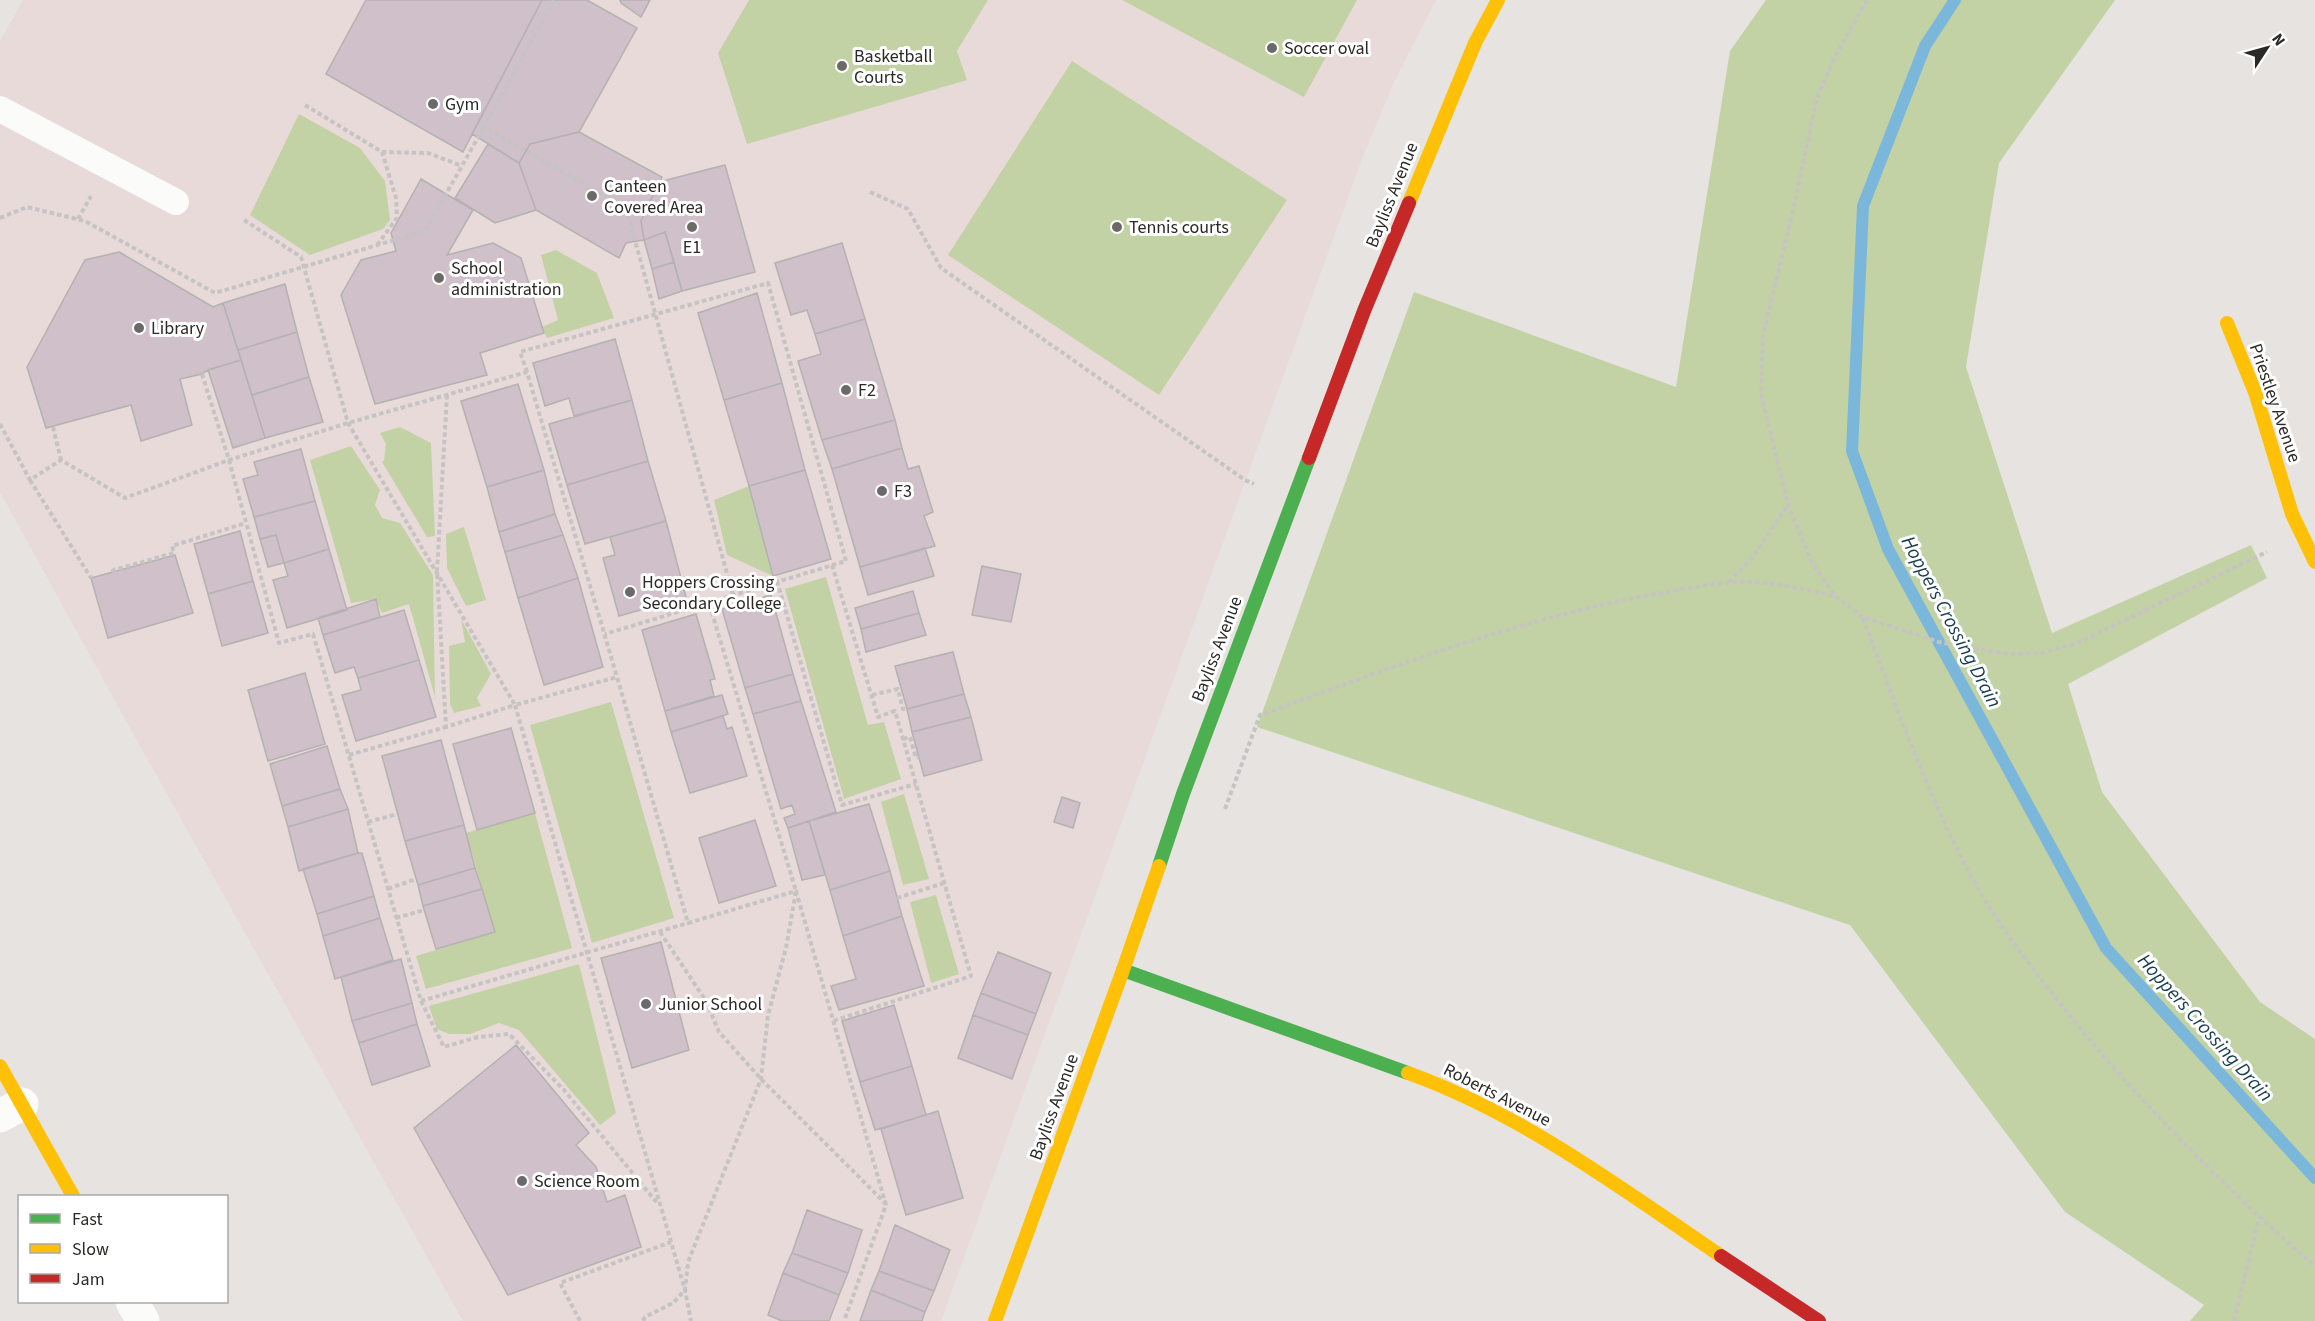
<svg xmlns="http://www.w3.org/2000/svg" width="2315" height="1321" font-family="'Source Sans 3',sans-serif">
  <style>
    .education { fill: #e9dada }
    .green { fill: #c3d2a5 }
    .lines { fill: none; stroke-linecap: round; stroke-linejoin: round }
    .stream { stroke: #7ab7da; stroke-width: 12 }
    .building { fill: #d0c0c9; stroke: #b4b1b1; stroke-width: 1.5 }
    .path { stroke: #c6c4c3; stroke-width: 4; stroke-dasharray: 4.5 3; stroke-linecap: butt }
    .lane { stroke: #fbfbfa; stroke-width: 26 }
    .street { stroke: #fbfbfa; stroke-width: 33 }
    .fast { stroke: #4caf50; stroke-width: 14 }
    .slow { stroke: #ffc107; stroke-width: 14 }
    .jam { stroke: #c62828; stroke-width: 14 }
    .poi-dot { fill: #6c6a68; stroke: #fff; stroke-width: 2 }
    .labels { text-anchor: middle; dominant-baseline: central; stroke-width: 6; stroke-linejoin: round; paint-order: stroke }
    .poi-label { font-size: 18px; fill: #2b2927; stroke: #fff; text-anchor: start }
    .street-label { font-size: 18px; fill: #2b2927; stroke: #fff }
    .water-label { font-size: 20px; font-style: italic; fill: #163c51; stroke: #fff }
  </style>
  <rect width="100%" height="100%" fill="#e6e3e0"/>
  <path class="education" d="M23 0H1436L1394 82 1362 159 941 1321H463L131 730 0 492V41Z"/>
  <path class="green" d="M749 0H988L957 51 967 80 747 144 718 53Z
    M1122 0H1357L1304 97Z
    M1766 0H2115L1999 163 1966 367 2052 633 2251 545 2267 578 2068 684 2102 792 2260 1002 2315 1039V1321H2190L2204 1305 2065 1212 1850 925 1257 727 1414 292 1676 387 1730 51Z
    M1072 61 1287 200 1159 395 948 255Z
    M299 114 360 148 385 181 390 220 383 229 310 255 250 215Z
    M556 250 597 273 614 318 547 338 542 327 558 320 541 255Z
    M400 427 431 443 435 536 427 537 382 462 384 460 386 444 380 433Z
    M351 446 380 490 375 505 382 518 400 523 433 575 435 697 409 604 382 613 376 599 351 603 310 460Z
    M749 486 773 576 727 555 714 500Z
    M464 527 486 600 466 606 447 568 446 534Z
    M826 577 868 725 884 722 901 779 844 799 785 589Z
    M461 619 491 674 477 698 481 706 454 713 450 704 449 646 465 642Z
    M611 702 674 918 592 943 530 725Z
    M904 794 929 879 903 885 881 802Z
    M535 813 572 948 426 989 416 956 495 932 466 833Z
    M936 895 959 974 931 983 910 902Z
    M579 964 616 1113 600 1125 519 1030 499 1023 470 1034H449L437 1029 429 1006Z"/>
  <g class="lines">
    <path class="stream" d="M1955 0 1925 46 1863 206 1852 451 1888 549 2106 948 2315 1178"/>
  </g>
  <path class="building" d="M366 0H542L463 152 326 74Z
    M542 0H587L637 28 579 132 530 144 519 163 472 134Z
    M620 0H650L641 17 621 3Z
    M579 132 662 177 641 221 644 240 626 243 619 258 536 210 519 163 530 144Z
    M488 144 519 163 536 210 495 223 455 198Z
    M725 165 755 272 682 291 665 232 644 240 641 221 659 182Z
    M421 179 473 210 447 255 493 243 521 258 544 333 480 353 487 375 375 404 341 295 361 260 396 251 391 233Z
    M665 232 674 262 652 269 644 240Z
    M842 243 865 319 815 334 807 310 791 315 775 263Z
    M119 252 213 307 223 303 241 360 208 370 202 374 180 379 192 425 141 441 131 405 46 428 27 367 85 260Z
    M674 262 682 291 659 299 652 269Z
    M285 284 297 332 238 350 223 303Z
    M757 293 782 383 724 400 698 313Z
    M865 319 895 420 822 440 798 361 821 354 815 334Z
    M297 332 309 377 252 395 238 350Z
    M615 339 632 400 574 416 569 398 545 406 533 363Z
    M241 360 265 438 233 448 208 370Z
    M309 377 323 422 265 438 252 395Z
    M782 383 805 470 749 486 724 400Z
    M518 384 544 470 487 487 461 401Z
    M632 400 648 461 567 485 549 424Z
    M895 420 902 448 832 469 822 440Z
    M902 448 908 469 919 466 933 512 924 516 935 546 860 567 832 469Z
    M301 449 315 501 254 517 243 479 258 475 254 462Z
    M648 461 666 521 585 544 567 485Z
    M544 470 555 514 499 532 487 487Z
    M805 470 831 559 773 576 749 486Z
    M315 501 329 549 284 563 276 535 260 539 254 517Z
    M555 514 563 535 505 552 499 532Z
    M666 521 686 597 619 616 603 558 615 555 610 537Z
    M240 531 253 581 208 594 194 544Z
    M276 535 284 563 268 567 260 539Z
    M563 535 578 578 518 598 505 552Z
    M925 548 934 576 868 595 860 567Z
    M329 549 347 610 287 628 273 580 288 576 284 563Z
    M175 555 193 613 108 638 91 578Z
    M982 566 1021 574 1011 622 972 615Z
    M578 578 603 667 544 685 518 598Z
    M253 581 268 633 222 646 208 594Z
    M913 591 919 613 861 629 855 608Z
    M771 595 793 674 745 688 722 609Z
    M376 599 380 617 323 635 318 618Z
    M404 610 419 660 358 678 354 667 335 673 323 635Z
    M919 613 926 635 866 652 861 629Z
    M696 614 715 679 710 680 714 696 665 711 642 630Z
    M953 652 964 694 907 709 895 666Z
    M419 660 436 717 356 741 342 695 361 690 358 678Z
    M305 673 325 744 268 761 248 690Z
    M793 674 801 701 753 714 745 688Z
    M964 694 971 717 912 732 907 709Z
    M722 695 728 714 671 732 665 711Z
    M801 701 836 812 788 828 784 818 795 814 792 805 781 809 753 714Z
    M723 716 727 729 732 727 747 776 690 793 671 732Z
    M971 717 982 760 924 776 912 732Z
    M511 728 535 813 477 830 453 744Z
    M441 740 464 825 405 841 382 756Z
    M327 746 340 789 282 806 270 764Z
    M340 789 348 809 288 827 282 806Z
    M1062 797 1080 803 1073 828 1054 822Z
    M869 804 890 871 830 890 809 821Z
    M348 809 358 853 299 871 288 827Z
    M755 820 776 886 719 903 699 838Z
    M809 821 825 875 802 880 788 828Z
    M464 825 475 868 418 885 405 841Z
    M358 853H362L374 896 317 914 303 869Z
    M475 868 482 889 423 906 418 885Z
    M890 871 902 916 843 936 830 890Z
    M482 889 495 932 436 949 423 906Z
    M374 896 380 918 323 936 317 914Z
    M902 916 924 986 839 1010 831 986 856 979 843 936Z
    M380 918 393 960 335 979 323 936Z
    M661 942 689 1050 632 1068 601 958Z
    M998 952 1051 973 1036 1014 981 993Z
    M401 959 412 1003 352 1021 341 977Z
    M981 993 1036 1014 1028 1035 973 1015Z
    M412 1003 417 1024 359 1043 352 1021Z
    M894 1005 912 1066 860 1082 842 1021Z
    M973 1015 1028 1035 1012 1079 958 1058Z
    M417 1024 430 1066 372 1085 359 1043Z
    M516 1045 589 1133 576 1145 596 1167 607 1202 625 1195 641 1247 508 1295 414 1128Z
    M912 1066 926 1115 875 1130 860 1082Z
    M938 1111 963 1198 906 1215 881 1129Z
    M807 1210 862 1230 848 1273 792 1253Z
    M895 1225 950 1250 934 1291 879 1271Z
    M792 1253 848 1273 839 1295 783 1273Z
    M879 1271 934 1291 925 1312 871 1290Z
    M783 1273 839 1295 829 1321H782L768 1315Z
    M871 1290 925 1312 922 1321H860Z"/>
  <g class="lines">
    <path class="path" d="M554 0 484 127 626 208 733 595
      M1867 0 1835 57 1817 97 1796 198 1763 335 1761 394 1788 504 1811 561 1835 596 1863 617 1939 642 2008 654 2042 653 2077 643 2267 552
      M305 105 382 152 428 153 462 166
      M870 192 908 209 941 268 1245 480 1254 484
      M0 218 27 207 85 221 215 293 425 231 484 127
      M78 219 91 196
      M244 220 301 257 348 423 515 705 617 677 688 923 796 891 886 1205 844 1321
      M377 245 397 218 396 198 382 152
      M527 372 520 352 768 283 846 561 605 634
      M202 374 229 460 279 643 313 634 421 1001 688 923
      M447 395 437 571 446 727 515 705 685 1290 691 1321
      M0 424 30 480 61 460 125 498 229 460 348 423 527 372 617 677
      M53 427 61 460
      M30 480 91 578
      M832 565 878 717 895 711 971 976 833 1021
      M112 572 114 570 174 553 172 546 246 523
      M777 581 842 805 916 784
      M1729 582 1752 558 1788 505
      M1863 618C1897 708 1929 800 1976 885 1998 924 2026 960 2054 996 2132 1095 2220 1184 2315 1266
      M872 695 898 689 903 709H907
      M903 739 910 737 916 758 919 757
      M349 755 446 727
      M1225 809 1260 715C1395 666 1531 614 1673 591 1691 588 1709 584 1727 583 1763 579 1799 588 1834 596
      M368 822 397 814
      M388 889 416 879
      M897 898 944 883
      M396 918 424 910
      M660 932 706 1001 719 1032 761 1079 886 1204
      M421 1001 444 1047 478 1037 509 1034 564 1090 658 1204
      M580 1321 560 1283 671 1242
      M643 1321 645 1317 673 1303 685 1290 688 1262 761 1079 768 1015 786 948 796 891 709 603
      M2234 1321 2259 1218"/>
    <path class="lane" d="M0 109 176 202"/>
    <path class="street" d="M0 1116 22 1104
      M132 1302 143 1321"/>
    <path class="fast" d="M1159 866 1183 794 1309 458
      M1123 970 1408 1073"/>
    <path class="slow" d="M1409 203 1475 43 1498 0
      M2227 323 2255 392 2292 514 2315 562
      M0 1066 73 1196
      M1408 1073C1522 1114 1621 1188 1721 1256
      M995 1321 1123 970 1159 866"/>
    <path class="jam" d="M1309 458 1364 311 1409 203
      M1721 1256 1819 1321"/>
  </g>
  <g class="poi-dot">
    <circle cx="1272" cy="48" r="6"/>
    <circle cx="842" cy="66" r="6"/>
    <circle cx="433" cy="104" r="6"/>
    <circle cx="592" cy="196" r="6"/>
    <circle cx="692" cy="227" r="6"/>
    <circle cx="1117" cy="227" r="6"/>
    <circle cx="439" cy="278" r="6"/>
    <circle cx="139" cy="328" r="6"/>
    <circle cx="846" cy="390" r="6"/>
    <circle cx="882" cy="491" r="6"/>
    <circle cx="630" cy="592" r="6"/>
    <circle cx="646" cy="1004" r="6"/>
    <circle cx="522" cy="1181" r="6"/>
  </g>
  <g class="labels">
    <g class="poi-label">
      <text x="1284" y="48">Soccer oval</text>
      <text x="854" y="56">Basketball<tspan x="854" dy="21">Courts</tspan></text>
      <text x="445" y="104">Gym</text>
      <text x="604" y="186">Canteen<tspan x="604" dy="21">Covered Area</tspan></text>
      <text x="1129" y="227">Tennis courts</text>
      <text x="692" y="247" text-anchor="middle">E1</text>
      <text x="451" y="268">School<tspan x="451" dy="21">administration</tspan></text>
      <text x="151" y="328">Library</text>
      <text x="858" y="390">F2</text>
      <text x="894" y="491">F3</text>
      <text x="642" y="582">Hoppers Crossing<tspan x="642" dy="21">Secondary College</tspan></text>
      <text x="658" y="1004">Junior School</text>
      <text x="534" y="1181">Science Room</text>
    </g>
    <g class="street-label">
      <text transform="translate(1392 195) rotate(-68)">Bayliss Avenue</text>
      <text transform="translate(2275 403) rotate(71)">Priestley Avenue</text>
      <text transform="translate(1217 649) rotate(-69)">Bayliss Avenue</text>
      <text transform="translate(1497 1095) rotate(27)">Roberts Avenue</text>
      <text transform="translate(1054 1107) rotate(-70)">Bayliss Avenue</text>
    </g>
    <g class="water-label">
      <text transform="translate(1951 622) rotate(62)">Hoppers Crossing Drain</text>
      <text transform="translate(2205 1028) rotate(48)">Hoppers Crossing Drain</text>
    </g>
  </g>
  <rect x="18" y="1195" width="210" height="108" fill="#ffffff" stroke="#aaa9a9" stroke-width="1.5"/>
  <rect x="30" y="1214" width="30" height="9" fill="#4caf50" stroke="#aaa9a9" stroke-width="1.5"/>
  <text x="72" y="1225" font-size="18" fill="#2b2927">Fast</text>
  <rect x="30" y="1244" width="30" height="9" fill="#ffc107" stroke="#aaa9a9" stroke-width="1.5"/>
  <text x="72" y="1255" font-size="18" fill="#2b2927">Slow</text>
  <rect x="30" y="1274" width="30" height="9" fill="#c62828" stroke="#aaa9a9" stroke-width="1.5"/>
  <text x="72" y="1285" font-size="18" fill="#2b2927">Jam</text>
  <g transform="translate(2267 48) rotate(54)" stroke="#ffffff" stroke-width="4.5" paint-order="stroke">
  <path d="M0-4.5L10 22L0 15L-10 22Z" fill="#2b2927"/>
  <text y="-9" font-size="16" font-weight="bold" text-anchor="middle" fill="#2b2927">N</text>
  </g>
</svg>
